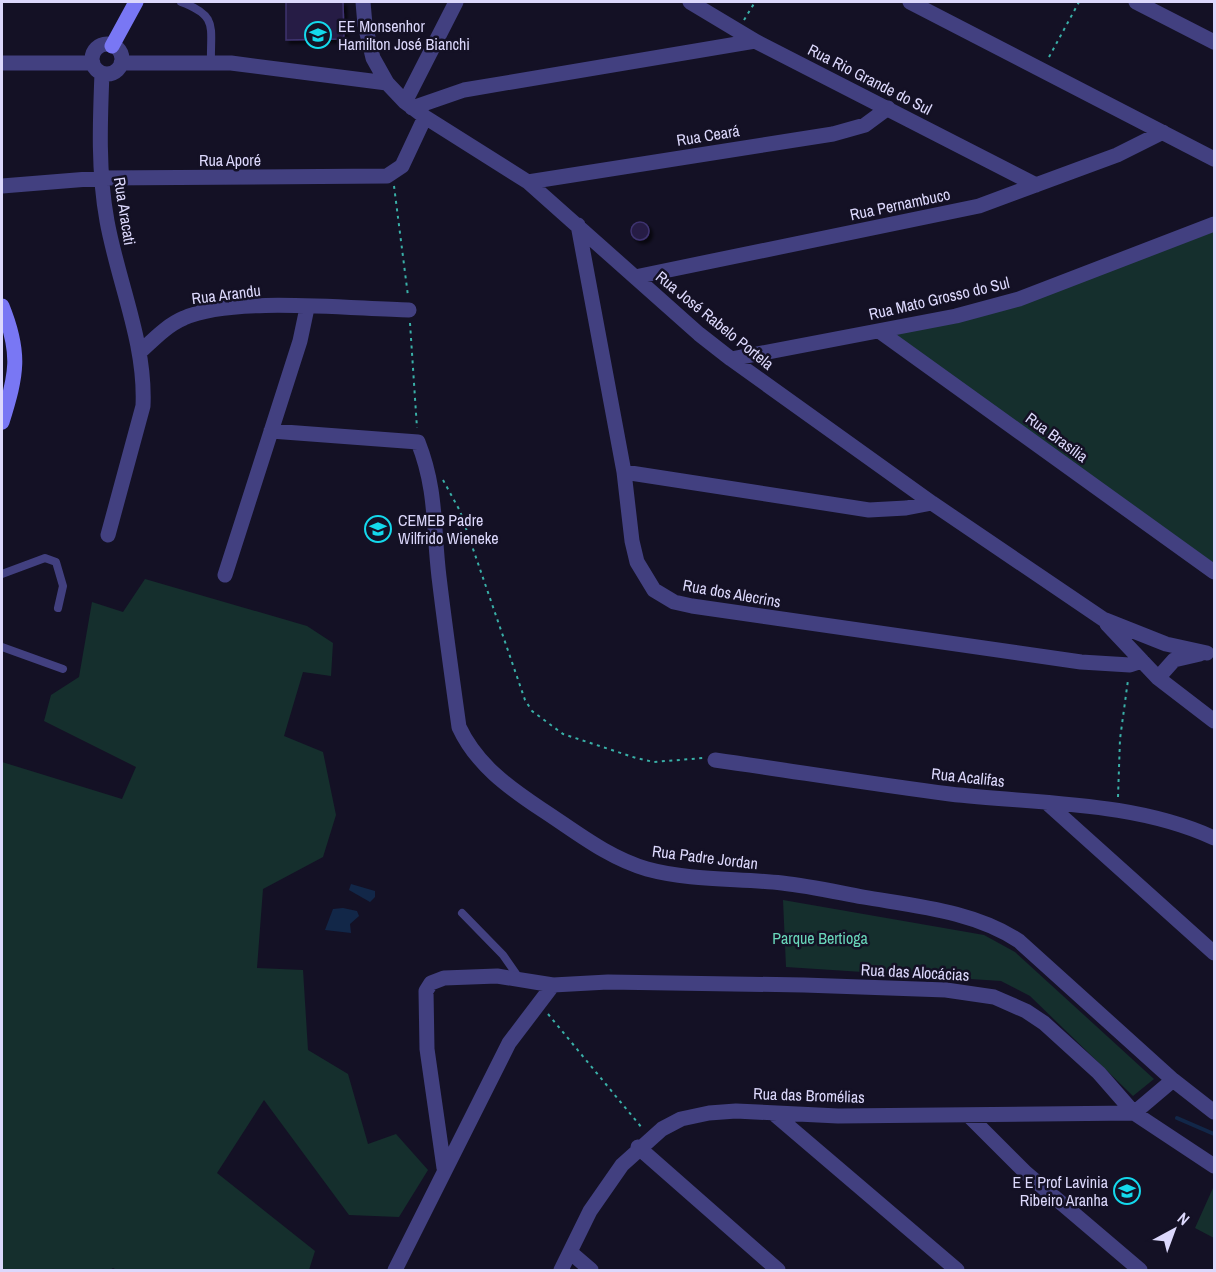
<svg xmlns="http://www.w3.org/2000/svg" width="1216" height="1272" font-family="'Archivo Narrow',sans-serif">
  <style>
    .green { fill: #152f2d }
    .water { fill: #122748 }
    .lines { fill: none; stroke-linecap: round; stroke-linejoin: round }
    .stream { stroke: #122748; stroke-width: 4 }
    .building { fill: #261f45; stroke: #3e336f; stroke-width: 1.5; filter: url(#shadow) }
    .path { stroke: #39afa7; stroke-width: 2; stroke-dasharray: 3 4.5; stroke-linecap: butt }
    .lane { stroke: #424080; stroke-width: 8 }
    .street { stroke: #424080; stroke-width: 15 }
    .secondary { stroke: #7977f4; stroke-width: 15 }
    .labels { text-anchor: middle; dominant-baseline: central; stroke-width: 5; stroke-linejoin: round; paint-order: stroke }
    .poi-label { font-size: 16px; fill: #dcd8fc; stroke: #141125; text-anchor: start }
    .street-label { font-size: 16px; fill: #dcd8fc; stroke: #141125 }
    .park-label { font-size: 16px; fill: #69d7ba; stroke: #141125 }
  </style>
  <defs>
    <filter id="shadow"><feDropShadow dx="3.5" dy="3.5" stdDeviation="1.5" flood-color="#0009"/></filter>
  </defs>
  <rect width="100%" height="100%" fill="#141125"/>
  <path class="green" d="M1214 223V572L879 331 946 318Z
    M145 579 307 626 333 643 331 676 303 672 284 736 323 752 336 815 323 857 263 889 257 968 303 970 308 1050 348 1074 368 1144 396 1134 428 1170 399 1217 349 1215 264 1100 217 1173 315 1251 309 1270H117L113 1268 110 1270H2V762L122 799 136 767 44 721 51 695 79 677 92 602 123 612Z
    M783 900 984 935 1015 952 1154 1079 1133 1096 1030 996 1001 981 786 967Z
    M1213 1188H1214V1238L1195 1228Z"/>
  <path class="water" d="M351 884 375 891V897L370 902 349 890Z
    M343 908 357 911 359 916 350 924 351 933 325 930 333 909Z"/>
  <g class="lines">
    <path class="stream" d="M1177 1118 1214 1134"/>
  </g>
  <path class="building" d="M286 2H343L344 39 286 40Z
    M631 231a9 9 0 1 1 18 0a9 9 0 1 1-18 0Z"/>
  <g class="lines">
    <path class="path" d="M744 20 755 2
      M1049 57 1079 2
      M394 186 408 296
      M410 323 417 428
      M443 480 460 511 525 700 532 711 563 734 636 758 654 762 703 758
      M1118 797 1120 739 1128 680
      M548 1014 642 1128"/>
    <path class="lane" d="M181 2C219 16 210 27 211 63
      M2 574 45 558 56 562 63 586 58 608
      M2 647 63 669
      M462 913 503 955 519 978"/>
    <path class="street" d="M363 2 365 25 373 58 387 83 405 102 425 117 528 182 699 334 731 359 932 503 1103 619 1166 644 1207 653
      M690 2 755 41 1036 185
      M910 2 1214 159
      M1136 2 1214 42
      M92 59a15 15 0 1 1 30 0a15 15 0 1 1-30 0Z
      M2 63H93
      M121 63H231L387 83
      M102 73C100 122 98 172 107 221 118 282 146 343 143 406L108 535
      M405 102 456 2
      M412 108 464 90 755 41
      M528 182 833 134 865 125 888 108
      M2 186 101 178 387 176 402 166 425 117
      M578 225 624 472 632 541 637 562 654 590 674 602 692 606 1081 662 1130 665 1142 661
      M635 277 979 206 1117 155 1163 132
      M879 331 1214 572
      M140 352C153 340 167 325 184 318 233 296 352 309 409 310
      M731 359 956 316 1019 299 1214 224
      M271 431 418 442C437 490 433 527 439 577 445 627 452 677 459 727 476 764 508 787 541 809 575 831 608 858 647 869 691 881 738 878 782 883 809 886 836 892 863 897 915 906 974 911 1019 941L1173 1080 1214 1112
      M624 472 869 510 906 508 932 503
      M225 575 300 341 307 308
      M1107 624 1158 678 1214 721
      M1158 678 1174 660 1200 654
      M715 760C793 771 871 784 950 794 1037 804 1134 801 1214 838
      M1047 803 1214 953
      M773 1113 957 1270
      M969 1116 1026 1173 1140 1270
      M638 1147 778 1270
      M444 1168 427 1049 426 991 431 983 444 978 497 976 553 985 608 982 804 985 946 990 994 997 1026 1011 1044 1023 1099 1073 1134 1113 1214 1166
      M570 1252 591 1270
      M395 1270 509 1043 553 985
      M561 1270 590 1211 622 1165 662 1129 681 1119 709 1113 736 1111 838 1116 1134 1113 1173 1080"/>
    <path class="secondary" d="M112 46 136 2
      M2 306C21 353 17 374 2 422"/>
  </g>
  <defs>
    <symbol id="school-ring" viewBox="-11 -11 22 22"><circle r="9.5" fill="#141125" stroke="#14d9ec" stroke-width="1.5"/><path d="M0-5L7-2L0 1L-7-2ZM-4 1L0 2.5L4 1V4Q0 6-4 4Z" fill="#14d9ec"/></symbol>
  </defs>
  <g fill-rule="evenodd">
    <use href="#school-ring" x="303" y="20" width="30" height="30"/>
    <use href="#school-ring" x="363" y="514" width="30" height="30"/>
    <use href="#school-ring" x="1112" y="1176" width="30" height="30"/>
  </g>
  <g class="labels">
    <g class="poi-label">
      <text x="338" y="26">EE Monsenhor<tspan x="338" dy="18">Hamilton José Bianchi</tspan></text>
      <text x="398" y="520">CEMEB Padre<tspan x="398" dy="18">Wilfrido Wieneke</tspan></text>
      <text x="1108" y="1182" text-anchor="end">E E Prof Lavinia<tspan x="1108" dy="18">Ribeiro Aranha</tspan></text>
    </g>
    <g class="street-label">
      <text transform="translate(870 79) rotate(27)">Rua Rio Grande do Sul</text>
      <text transform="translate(708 135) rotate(-9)">Rua Ceará</text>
      <text x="230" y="160">Rua Aporé</text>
      <text transform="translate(900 204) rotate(-12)">Rua Pernambuco</text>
      <text transform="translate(125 211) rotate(81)">Rua Aracati</text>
      <text transform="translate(226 294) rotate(-7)">Rua Arandu</text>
      <text transform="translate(939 298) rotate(-13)">Rua Mato Grosso do Sul</text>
      <text transform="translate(715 320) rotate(39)">Rua José Rabelo Portela</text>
      <text transform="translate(1057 437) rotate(36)">Rua Brasília</text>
      <text transform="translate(732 593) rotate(10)">Rua dos Alecrins</text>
      <text transform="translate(968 777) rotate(6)">Rua Acalifas</text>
      <text transform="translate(705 857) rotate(7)">Rua Padre Jordan</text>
      <text transform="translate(915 972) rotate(3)">Rua das Alocácias</text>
      <text transform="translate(809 1095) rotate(2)">Rua das Bromélias</text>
    </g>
    <g class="park-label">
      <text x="820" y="938">Parque Bertioga</text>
    </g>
  </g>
  <rect width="1216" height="1272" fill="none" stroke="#dcd8fc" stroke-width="6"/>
  <g transform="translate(1174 1230) rotate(41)" stroke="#141125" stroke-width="4.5" paint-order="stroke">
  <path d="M0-4.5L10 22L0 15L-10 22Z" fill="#dcd8fc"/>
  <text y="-9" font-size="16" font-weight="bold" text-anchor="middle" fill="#dcd8fc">N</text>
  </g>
</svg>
